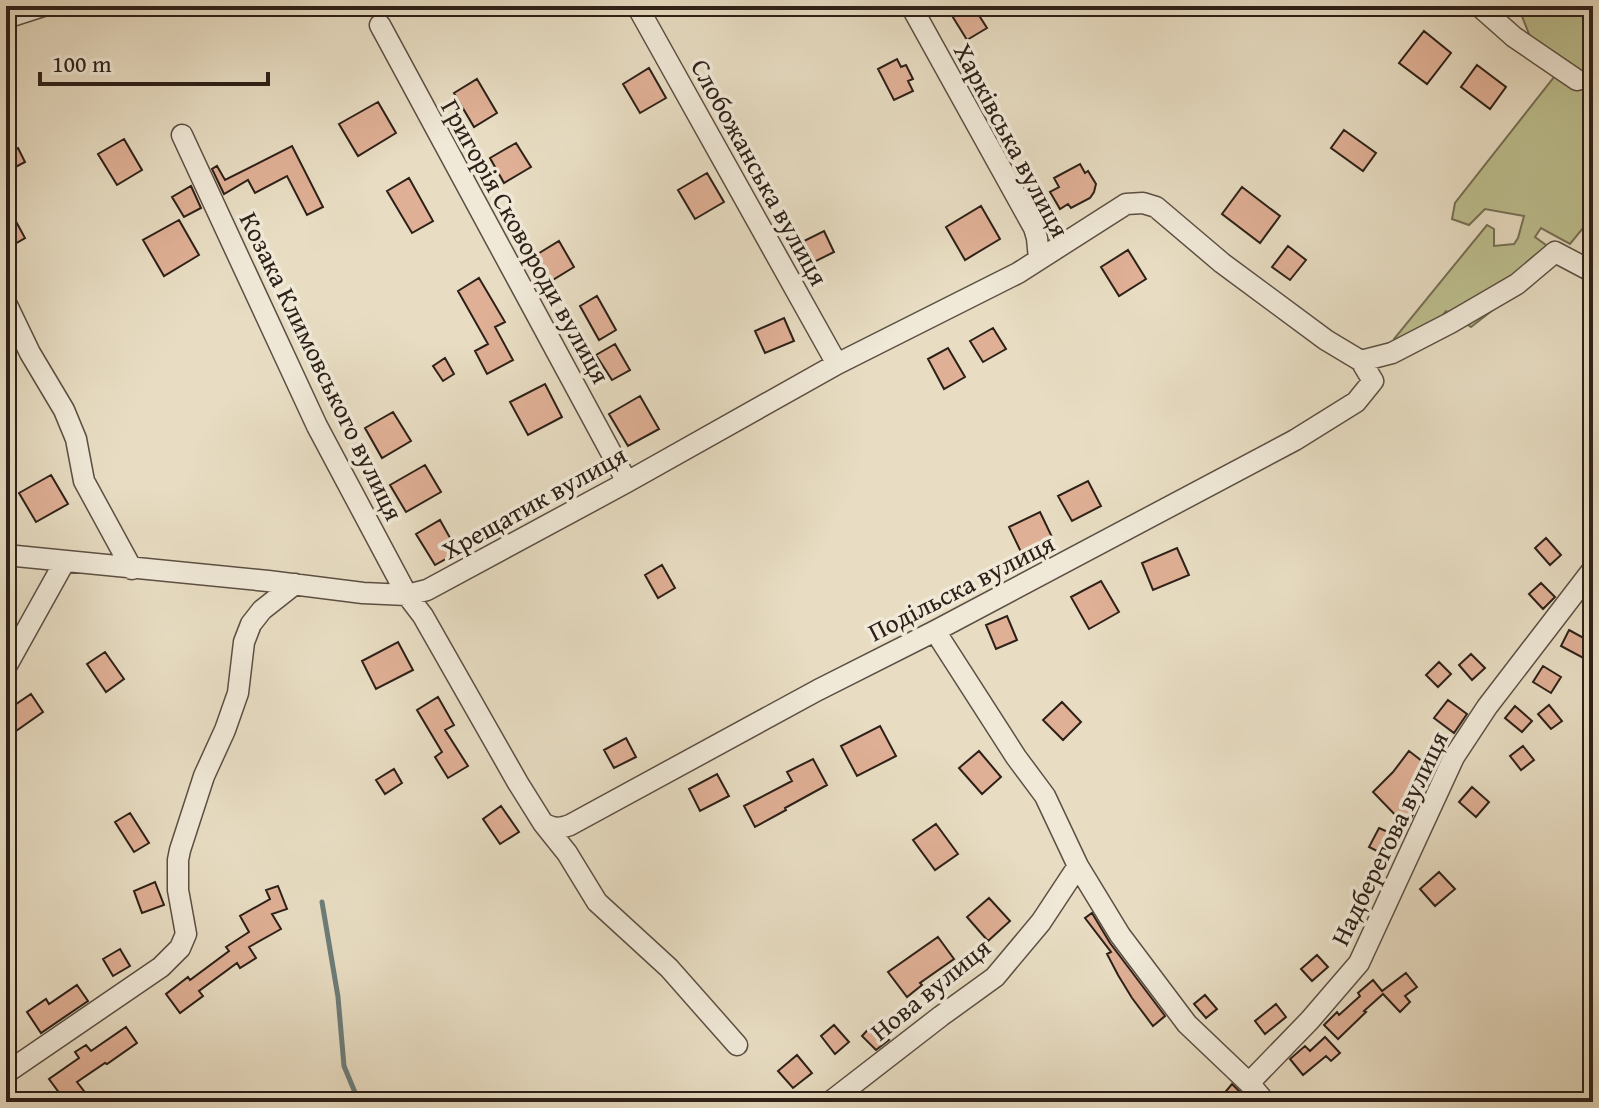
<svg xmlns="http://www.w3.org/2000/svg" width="1599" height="1108" font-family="'Gentium Book Plus',serif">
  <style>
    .green { fill: #bdbf8f; stroke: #757054; stroke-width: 2 }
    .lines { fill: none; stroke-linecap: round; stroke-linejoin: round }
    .stream { stroke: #6d7d79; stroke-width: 5 }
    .building { fill: #e0b096; stroke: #2d2018; stroke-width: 2 }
    .minor-casing { stroke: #5c4f43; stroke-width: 23 }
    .minor { stroke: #f0e9d8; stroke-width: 20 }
    .labels { text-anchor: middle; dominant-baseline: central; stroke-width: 7; stroke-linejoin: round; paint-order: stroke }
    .street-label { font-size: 26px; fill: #2d2018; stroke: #f0e9d8 }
  </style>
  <rect width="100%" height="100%" fill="#e8ddc3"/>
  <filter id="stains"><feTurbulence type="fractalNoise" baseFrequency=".0025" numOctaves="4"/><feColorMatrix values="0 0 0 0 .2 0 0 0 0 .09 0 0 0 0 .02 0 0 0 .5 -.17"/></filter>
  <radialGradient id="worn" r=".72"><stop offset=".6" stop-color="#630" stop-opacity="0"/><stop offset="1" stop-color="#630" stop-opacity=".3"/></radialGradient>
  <path class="green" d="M1518 6H1593V216L1570 244 1541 228 1535 237 1546 245 1544 270 1471 327 1446 311 1410 355 1400 359 1394 339 1487 225 1494 229V246L1514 244 1518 238 1524 216 1485 209 1469 225 1452 219 1455 203 1554 77 1538 57Z"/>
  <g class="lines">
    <path class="stream" d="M322 902 338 997 344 1066 359 1102"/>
  </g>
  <path class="building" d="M946 6H973L987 28 967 40Z
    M1424 31 1451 53 1427 84 1399 63Z
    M897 59 901 67 906 65 913 79 908 81 913 91 894 100 878 69Z
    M1477 65 1506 87 1490 109 1461 87Z
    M649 68 666 98 640 113 623 84Z
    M477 79 497 113 474 127 454 93Z
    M378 102 396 133 358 156 339 124Z
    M1344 130 1376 153 1363 171 1331 148Z
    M124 139 142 170 117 185 98 154Z
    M516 143 531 167 504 183 490 158Z
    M292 146 323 207 307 215 287 176 255 193 248 180 224 194 212 169 217 166 225 180Z
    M18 148 25 162 6 172V154Z
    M1080 164 1085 173 1088 171 1096 184 1094 192 1090 198 1071 208 1068 204 1060 209 1050 192 1059 187 1054 178Z
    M707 173 724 202 695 219 678 190Z
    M409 178 433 221 412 233 387 191Z
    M191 186 201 208 184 217 172 197Z
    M1242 187 1280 216 1260 243 1222 214Z
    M6 203 25 238 6 249Z
    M981 206 1000 239 965 260 946 227Z
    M179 220 199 255 164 276 143 240Z
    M824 231 834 252 812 263 802 242Z
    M559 241 574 267 551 281 536 255Z
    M1288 246 1306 260 1290 280 1272 267Z
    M1128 250 1146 279 1119 296 1101 267Z
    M479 278 505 322 495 327 513 360 487 374 475 351 488 344 458 291Z
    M597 296 616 330 599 340 580 306Z
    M784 318 794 341 765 353 755 331Z
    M993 328 1006 349 983 362 970 341Z
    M615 344 630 370 612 380 596 355Z
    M948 348 965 377 944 389 928 359Z
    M445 358 454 374 443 381 433 366Z
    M545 384 562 417 528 435 510 402Z
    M640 396 659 429 628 446 609 414Z
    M393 412 411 441 382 458 365 428Z
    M425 465 441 492 406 512 390 485Z
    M51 475 68 504 36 522 19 493Z
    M1088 481 1101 506 1072 521 1058 496Z
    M1040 512 1052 537 1021 552 1009 527Z
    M440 520 458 552 435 565 416 534Z
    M1546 538 1561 555 1550 565 1535 548Z
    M1177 548 1189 575 1153 590 1142 563Z
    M662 565 675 588 658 598 645 575Z
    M1101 581 1119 612 1089 629 1071 597Z
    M1541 583 1555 597 1543 609 1529 594Z
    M1007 616 1017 640 996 649 986 625Z
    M1569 630 1593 643V649L1587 660 1561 646Z
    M398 642 413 670 376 689 362 661Z
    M105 652 124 679 106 692 87 664Z
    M1471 654 1485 668 1472 680 1459 665Z
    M1439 662 1451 674 1438 687 1426 675Z
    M1543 666 1561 677 1551 693 1533 682Z
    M31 694 43 712 6 738V711Z
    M438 697 454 725 445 730 468 766 448 778 435 757 442 752 417 710Z
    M1448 700 1467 714 1454 733 1434 718Z
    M1062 702 1081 722 1063 740 1043 720Z
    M1549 705 1562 721 1551 729 1538 714Z
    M1515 706 1532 721 1522 732 1505 718Z
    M880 726 896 756 857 776 841 746Z
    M626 738 636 757 614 768 604 750Z
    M1523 746 1534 760 1521 770 1510 756Z
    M979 751 1001 777 982 794 959 768Z
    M1409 751 1431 768 1404 804 1414 812 1409 823 1405 819 1403 823 1373 792 1393 772Z
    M813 759 827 785 785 808 786 810 755 827 744 806 792 781 787 772Z
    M394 769 402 783 385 794 376 780Z
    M717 774 729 796 700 811 689 789Z
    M1472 787 1489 802 1476 817 1459 802Z
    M501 806 519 832 500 844 483 819Z
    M130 813 149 843 134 852 115 822Z
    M936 824 958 854 935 870 913 840Z
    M1379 828 1397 836 1387 856 1369 847Z
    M1439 872 1455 889 1435 906 1420 889Z
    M155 882 164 905 142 913 134 891Z
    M278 886 287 909 272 914 281 929 249 947 256 958 240 968 237 963 199 991 203 996 180 1013 166 994 188 977 190 980 229 951 226 947 249 932 240 916 270 899 266 890Z
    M989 898 1010 921 988 941 967 917Z
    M1092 913 1110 943 1165 1016 1153 1026 1132 998 1118 975 1107 954 1111 952 1085 918Z
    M938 937 954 959 920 983 922 985 907 997 888 972Z
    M120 949 130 966 113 976 103 959Z
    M1317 955 1328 967 1312 981 1301 969Z
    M1406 973 1417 987 1405 996 1410 1002 1400 1012 1383 994 1364 1011 1366 1012 1338 1039 1324 1025 1337 1012 1339 1015 1360 996 1358 993 1373 980 1382 991Z
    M77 985 88 1001 41 1033 27 1012 46 999 49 1004Z
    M1205 995 1217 1009 1206 1018 1194 1004Z
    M1276 1004 1286 1017 1265 1034 1255 1021Z
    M873 1024 889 1040 876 1050 862 1036Z
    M834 1025 849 1042 835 1054 821 1036Z
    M126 1027 137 1043 107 1064 105 1063 77 1082 84 1091 69 1102H66L49 1079 79 1058 75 1052 86 1045 91 1051Z
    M1325 1037 1340 1053 1331 1061 1326 1056 1303 1075 1290 1059 1305 1046 1310 1051Z
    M797 1055 812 1073 793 1088 778 1071Z
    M1232 1084 1240 1092 1248 1102H1217Z"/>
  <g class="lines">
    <defs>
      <path id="minor" d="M637 6 837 364
        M911 6 1034 228 1037 238 1039 259
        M1479 6 1514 37 1577 80
        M6 18 43 6
        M380 25 627 482
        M182 135 317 426 407 595 423 616 518 783 543 823 567 853 597 902 669 968 737 1045
        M6 303 30 353 64 410 76 439 84 481 132 569
        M1361 361 1392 353 1450 323 1517 284 1555 252 1593 272
        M6 555 268 581 363 593 407 595 427 590 627 482 837 364 1018 273 1126 204 1143 203 1156 207 1222 263 1326 340 1361 361 1373 381 1356 402 1295 440 935 631 818 690 570 825C559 829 554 829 543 823
        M935 631 1016 757 1045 796 1078 866 1120 935 1187 1024 1249 1083 1265 1102
        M6 667 65 561
        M6 1073 161 967 180 948 186 934 178 890V860L180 850 204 776 225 730 238 693 244 642 251 624 262 610 295 584
        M1249 1083 1310 1020 1359 963 1454 757 1487 707 1593 569
        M830 1102 941 1016 995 977 1041 922 1078 866"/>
    </defs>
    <use href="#minor" class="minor-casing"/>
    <use href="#minor" class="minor"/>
  </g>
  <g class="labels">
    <g class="street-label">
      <text transform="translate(1012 140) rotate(62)">Харківська вулиця</text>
      <text transform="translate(760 172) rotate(61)">Слобожанська вулиця</text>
      <text transform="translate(526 241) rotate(61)">Григорія Сковороди вулиця</text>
      <text transform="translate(322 366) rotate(64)">Козака Климовського вулиця</text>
      <text transform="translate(534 502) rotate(-29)">Хрещатик вулиця</text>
      <text transform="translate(961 587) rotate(-27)">Подільска вулиця</text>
      <text transform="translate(1389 838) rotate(-64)">Надберегова вулиця</text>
      <text transform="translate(930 989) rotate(-39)">Нова вулиця</text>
    </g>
  </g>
  <rect width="1599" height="1108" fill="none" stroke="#e8ddc3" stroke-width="32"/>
  <rect x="8" y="8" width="1583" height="1092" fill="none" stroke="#2d2018" stroke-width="4"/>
  <rect x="16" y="16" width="1567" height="1076" fill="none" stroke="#2d2018" stroke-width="2"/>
  <path d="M40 72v12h228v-12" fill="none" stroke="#2d2018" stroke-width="4"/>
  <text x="52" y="72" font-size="24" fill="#2d2018" stroke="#f0e9d8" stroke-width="6" paint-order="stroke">100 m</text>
  <rect width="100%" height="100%" filter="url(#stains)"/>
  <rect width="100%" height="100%" fill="url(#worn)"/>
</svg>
